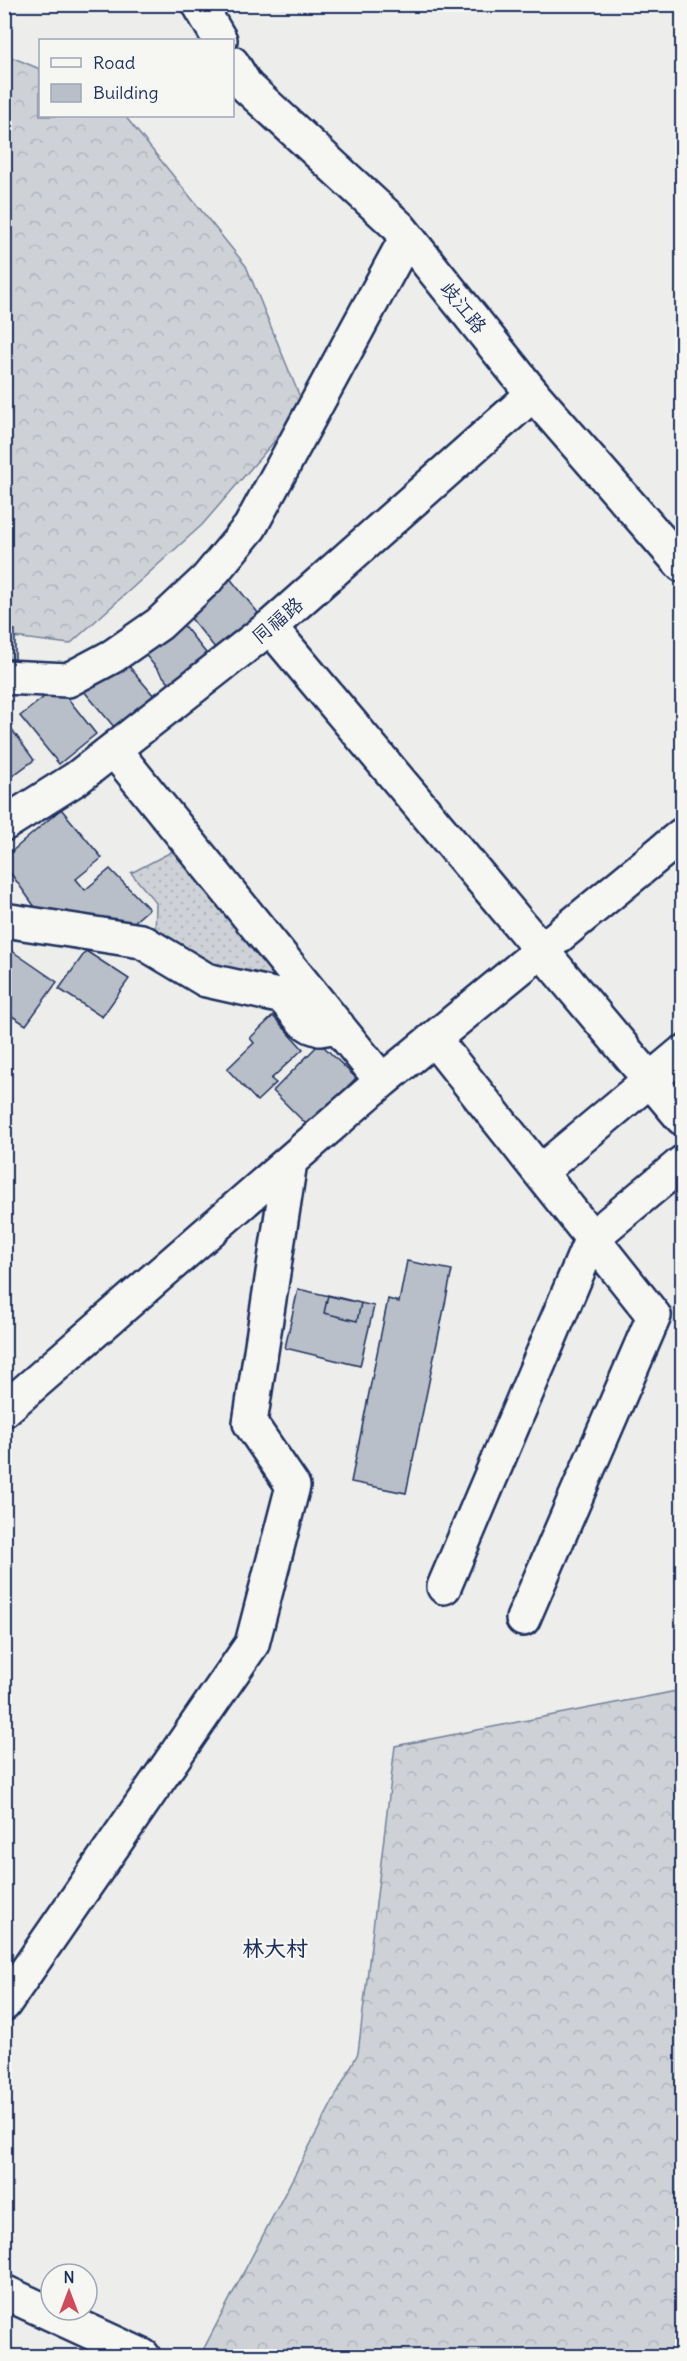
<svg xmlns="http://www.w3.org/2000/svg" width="687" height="2361" font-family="Delius,'LXGW WenKai TC',sans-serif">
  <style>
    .forest { fill: url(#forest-crowns); stroke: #74809a; stroke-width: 1.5 }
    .garden { fill: url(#garden-dots); stroke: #74809a; stroke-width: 1.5 }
    .building { fill: #b9bfc8; stroke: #1b2f5e; stroke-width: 1.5 }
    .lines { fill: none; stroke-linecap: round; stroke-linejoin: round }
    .street-casing { stroke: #1b2f5e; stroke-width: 38 }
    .secondary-casing { stroke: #1b2f5e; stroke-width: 38 }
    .street { stroke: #f6f6f2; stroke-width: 33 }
    .secondary { stroke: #f6f6f2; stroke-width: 33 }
    .labels { text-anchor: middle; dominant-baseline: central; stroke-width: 4.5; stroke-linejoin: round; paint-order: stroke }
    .street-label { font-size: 20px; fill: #1b2f5e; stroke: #f6f6f2 }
    .quarter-label { font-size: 22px; font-weight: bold; fill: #1b2f5e; stroke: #f6f6f2 }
  </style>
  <defs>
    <pattern id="forest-crowns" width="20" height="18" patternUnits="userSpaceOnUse" patternTransform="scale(1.5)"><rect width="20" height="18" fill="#ced2d7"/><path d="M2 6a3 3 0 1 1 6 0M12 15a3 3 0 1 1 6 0" fill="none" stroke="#b0b5bb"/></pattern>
    <pattern id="garden-dots" width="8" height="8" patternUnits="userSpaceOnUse" patternTransform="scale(1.5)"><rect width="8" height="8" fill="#ced2d7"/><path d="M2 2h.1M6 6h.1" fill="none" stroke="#b0b5bb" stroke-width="1.8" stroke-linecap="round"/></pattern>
  </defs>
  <rect width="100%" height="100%" fill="#edeeec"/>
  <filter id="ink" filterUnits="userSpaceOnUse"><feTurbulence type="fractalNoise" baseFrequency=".0167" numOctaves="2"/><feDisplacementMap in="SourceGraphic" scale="12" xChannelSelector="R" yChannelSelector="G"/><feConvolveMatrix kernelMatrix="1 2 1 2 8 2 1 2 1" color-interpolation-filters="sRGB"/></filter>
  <g filter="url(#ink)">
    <path class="forest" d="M4 54 40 69V116H125L246 266 304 407 202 525 70 644 5 636Z
      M682 1690V2356H200L358 2053 395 1746Z"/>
    <path class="garden" d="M175 850 284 982 208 970 155 937 156 903 131 873Z"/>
    <path class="building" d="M228 576 259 614 216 649 185 611Z
      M177 617 214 663 177 693 139 647Z
      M4 630H15V674H4Z
      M122 658 154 696 115 728 83 690Z
      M58 686 96 734 59 764 20 716Z
      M5 720 34 760 4 782V721Z
      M61 809 102 858 76 879 85 890 110 869 149 909 126 929 35 907 4 864V858Z
      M9 949 57 982 26 1025 4 1011V956Z
      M86 951 129 979 102 1017 59 989Z
      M273 1016 303 1049 271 1079 276 1083 257 1101 227 1069 254 1043 250 1038Z
      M320 1043 356 1078 308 1126 273 1091Z
      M407 1261 452 1270 406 1493 351 1482 388 1299 399 1302Z
      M298 1289 374 1306 360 1366 285 1348Z
      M328 1295 361 1303 357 1321 324 1313Z"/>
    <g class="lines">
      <defs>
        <path id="street" d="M199 4 220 40
          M232 63 246 86 400 228 533 394 682 565
          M270 627 682 1118
          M4 677 68 680 113 656 159 624 207 579 250 527 407 237
          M114 750 382 1081
          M4 920 141 941 206 980 283 997 303 1021 311 1026 320 1029 338 1026
          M434 1039 654 1316 523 1619
          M540 1172 682 1053
          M4 1410 382 1081 682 835
          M444 1587 592 1238 682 1163
          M4 2004 252 1644 293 1486 250 1423 290 1162
          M4 2292 143 2356"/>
        <path id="secondary" d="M4 824 77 778 270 627 533 394"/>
      </defs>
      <use href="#street" class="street-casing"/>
      <use href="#secondary" class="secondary-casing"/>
      <use href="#street" class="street"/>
      <use href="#secondary" class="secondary"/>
    </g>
  </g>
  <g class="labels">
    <g class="street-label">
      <text transform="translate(464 307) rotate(51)">歧江路</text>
      <text transform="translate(277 620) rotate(-40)">同福路</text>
    </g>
    <g class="quarter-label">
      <text x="275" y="1948">林大村</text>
    </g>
  </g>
  <rect width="687" height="2361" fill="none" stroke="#f6f6f2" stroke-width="24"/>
  <rect x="12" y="12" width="663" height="2337" fill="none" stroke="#1b2f5e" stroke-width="2" filter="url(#ink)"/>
  <rect x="39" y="39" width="195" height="78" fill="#f6f6f2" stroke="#9ea6b7" stroke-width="1.5"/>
  <rect x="51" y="58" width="30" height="9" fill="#f6f6f2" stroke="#9ea6b7" stroke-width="1.5"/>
  <text x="93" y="69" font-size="18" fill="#1b2f5e">Road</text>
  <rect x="51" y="84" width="30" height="18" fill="#b9bfc8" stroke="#9ea6b7" stroke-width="1.5"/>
  <text x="93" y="99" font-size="18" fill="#1b2f5e">Building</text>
  <g transform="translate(69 2292)"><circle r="28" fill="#f6f6f2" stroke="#9ea6b7" stroke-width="1.5"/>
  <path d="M0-4.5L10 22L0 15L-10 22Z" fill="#d1495b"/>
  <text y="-9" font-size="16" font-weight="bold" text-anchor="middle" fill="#1b2f5e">N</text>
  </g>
</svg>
